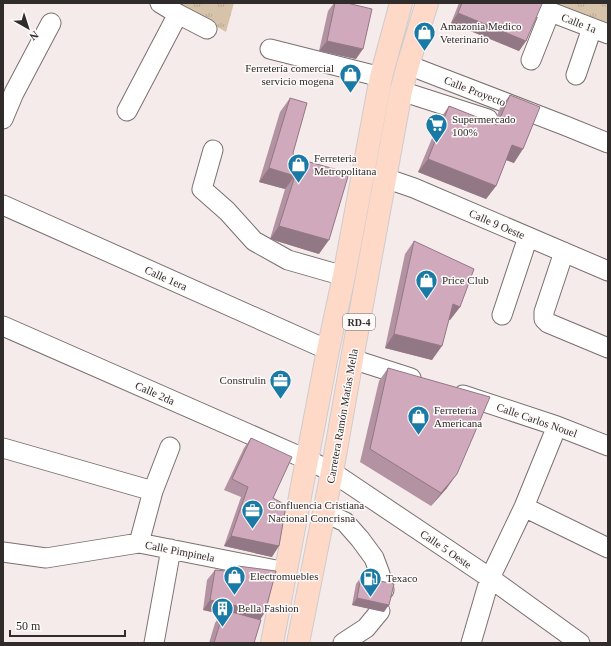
<svg xmlns="http://www.w3.org/2000/svg" width="611" height="646" font-family="Georgia,serif">
  <style>
    .park { fill: url(#park-tufts) }
    .lines { fill: none; stroke-linecap: round; stroke-linejoin: round }
    .minor-casing { stroke: #7a7070; stroke-width: 21 }
    .major-casing { stroke: #cdcccc; stroke-width: 24 }
    .minor { stroke: #fff; stroke-width: 19 }
    .major { stroke: #fed9c8; stroke-width: 22 }
    .wall { fill: #b392a2 }
    .shaded-wall { fill: #927784 }
    .building { fill: #d0aabc; stroke: #927784 }
    .labels { text-anchor: middle; dominant-baseline: central; stroke-width: 3; stroke-linejoin: round; paint-order: stroke }
    .shield { fill: #fefafa; stroke: #6e6a6a; stroke-width: 1 }
    .shield-label { font-size: 10px; font-weight: bold; fill: #302c2c }
    .street-label { font-size: 11px; fill: #302c2c; stroke: #fefafa }
    .poi-label { font-size: 11px; fill: #302c2c; stroke: #fefafa; text-anchor: start }
  </style>
  <defs>
    <pattern id="park-tufts" width="24" height="20" patternUnits="userSpaceOnUse"><rect width="24" height="20" fill="#d7c3a9"/><path d="M3 7l-1-3M5 7V3M7 7l1-3M15 17l-1-3M17 17v-4M19 17l1-3" fill="none" stroke="#b9a892"/></pattern>
  </defs>
  <rect width="100%" height="100%" fill="#f6ebeb"/>
  <path class="park" d="M176 3H234L226 32Z
    M547 3H608V27Z"/>
  <g class="lines">
    <defs>
      <path id="minor" d="M160 3 178 14 207 29
        M527 3 608 34
        M270 49 381 77
        M531 60 550 12
        M408 65 566 126 608 143
        M576 75 592 28
        M401 91 488 119
        M127 111 178 14
        M3 119 14 93 51 23
        M213 150 202 189 227 211 254 241 288 260 344 276
        M385 178 414 188 608 271
        M3 205 328 350
        M564 252 544 312V319L548 323 608 348
        M502 315 528 237
        M3 326 308 460 332 472 490 578 580 643
        M352 359 411 378
        M463 395 557 426 608 446
        M3 448 153 491
        M524 507 608 548
        M324 512 345 522 360 539 374 558 380 574 384 590
        M139 543 153 491 170 447
        M3 552 46 558 139 543 286 572
        M154 643 171 549
        M343 643 366 628 380 611
        M471 643 490 578 524 507 557 426"/>
      <path id="major" d="M272 643 328 350 344 276 381 77 401 3
        M298 643 332 472 352 359 401 91 408 65 427 3"/>
    </defs>
    <use href="#minor" class="minor-casing"/>
    <use href="#major" class="major-casing"/>
    <use href="#minor" class="minor"/>
    <use href="#major" class="major"/>
  </g>
  <path class="wall" d="M334 3H347L356 59 319 51 328 11Z
    M459 3H540L526 41 519 51 451 23Z
    M510 95 514 163 506 160 496 186 486 199 418 172 440 119 449 106 494 124 500 108Z
    M290 98 293 153 319 254 270 239 285 189 259 182 280 112Z
    M414 241 460 307 450 320H449L432 360 385 348 405 254Z
    M388 368 447 488 431 506 360 462 379 381Z
    M251 438 273 498 272 557 224 546 241 497 224 490 244 448Z
    M238 566 265 612 260 620 254 643H209L215 623 221 614 203 610 207 580 215 570 234 572Z
    M361 577 384 612 352 605 356 584Z"/>
  <path class="shaded-wall" d="M458 13 526 41 519 51 451 23Z
    M327 41 363 49 356 59 319 51Z
    M512 145 523 149 514 163 503 159Z
    M428 159 496 186 486 199 418 172Z
    M269 168 295 176 285 189 259 182Z
    M279 226 329 240 319 254 270 239Z
    M453 304 460 307 450 320 443 317Z
    M394 334 442 346 432 360 385 348Z
    M457 474 447 488 431 506 441 493Z
    M231 536 279 546 272 557 224 546Z
    M357 598 389 605 384 612 352 605Z
    M210 600 265 612 258 623 224 610 221 614 203 610Z"/>
  <path class="building" d="M335 3H347L372 9 363 49 327 41Z
    M462 3H540L542 4 526 41 458 13Z
    M510 95 540 107 523 149 512 145 496 186 428 159 449 106 497 125Z
    M290 98 307 103 293 153 295 158 349 173 329 240 279 226 295 176 269 168Z
    M414 241 474 269 460 307 453 304 442 346 394 334Z
    M388 368 490 397 457 474 441 493 370 449Z
    M251 438 292 457 273 498 286 505 279 546 231 536 248 487 232 479Z
    M238 566 276 571 265 612 210 600 215 570 237 572Z
    M361 577 394 584 389 605 357 598Z
    M224 610 261 620 254 643H214Z"/>
  <defs>
    <symbol id="shop-pin" viewBox="-11 -11 22 30"><path d="M0 17L-7.5 6A9.5 9.5 0 1 1 7.5 6Z" fill="#1a7aa6" stroke="#fefafa"/><path d="M-5-2.5h2.3a2.7 3.5 0 0 1 5.4 0H5L5.5 6h-11ZM-1.5-2.5h3a1.5 2.3 0 0 0-3 0Z" fill="#fff"/></symbol>
    <symbol id="supermarket-pin" viewBox="-11 -11 22 30"><path d="M0 17L-7.5 6A9.5 9.5 0 1 1 7.5 6Z" fill="#1a7aa6" stroke="#fefafa"/><path d="M-6-5.5h2.5l.6 2H6L4.5 2H-2.5L-4.4-4H-6ZM-1.5 3.2a1.3 1.3 0 1 0 .1 0ZM3 3.2a1.3 1.3 0 1 0 .1 0Z" fill="#fff"/></symbol>
    <symbol id="office-pin" viewBox="-11 -11 22 30"><path d="M0 17L-7.5 6A9.5 9.5 0 1 1 7.5 6Z" fill="#1a7aa6" stroke="#fefafa"/><path d="M-6-3h4V-5.5h4V-3h4V5H-6ZM-1-4.5V-3h2v-1.5ZM-6 0V1H6V0Z" fill="#fff"/></symbol>
    <symbol id="fuel-pin" viewBox="-11 -11 22 30"><path d="M0 17L-7.5 6A9.5 9.5 0 1 1 7.5 6Z" fill="#1a7aa6" stroke="#fefafa"/><path d="M-5.5-6h7V0h2V4h1.3V-2.5L3-4.5l.8-.8L6-3V5H2.5V1h-1V6h-7ZM-4.2-4.7v3.2H.2V-4.7Z" fill="#fff"/></symbol>
    <symbol id="building-pin" viewBox="-11 -11 22 30"><path d="M0 17L-7.5 6A9.5 9.5 0 1 1 7.5 6Z" fill="#1a7aa6" stroke="#fefafa"/><path d="M-4-6H4V6H1V3H-1V6H-4ZM-2.5-4.3h1.7v1.8h-1.7ZM.8-4.3h1.7v1.8H.8ZM-2.5-1h1.7V.8h-1.7ZM.8-1h1.7V.8H.8Z" fill="#fff"/></symbol>
  </defs>
  <g fill-rule="evenodd">
    <use href="#shop-pin" x="412" y="20" width="25" height="34"/>
    <use href="#shop-pin" x="338" y="62" width="25" height="34"/>
    <use href="#supermarket-pin" x="424" y="112" width="25" height="34"/>
    <use href="#shop-pin" x="286" y="152" width="25" height="34"/>
    <use href="#shop-pin" x="414" y="268" width="25" height="34"/>
    <use href="#office-pin" x="268" y="368" width="25" height="34"/>
    <use href="#shop-pin" x="406" y="404" width="25" height="34"/>
    <use href="#office-pin" x="240" y="498" width="25" height="34"/>
    <use href="#shop-pin" x="222" y="564" width="25" height="34"/>
    <use href="#fuel-pin" x="358" y="566" width="25" height="34"/>
    <use href="#building-pin" x="210" y="596" width="25" height="34"/>
  </g>
  <g class="labels">
    <rect class="shield" x="343" y="314" width="32" height="16" rx="3"/>
    <g class="shield-label">
      <text x="359" y="322">RD-4</text>
    </g>
    <g class="street-label">
      <text transform="translate(579 23) rotate(21)">Calle 1a</text>
      <text transform="translate(475 91) rotate(21)">Calle Proyecto</text>
      <text transform="translate(497 224) rotate(23)">Calle 9 Oeste</text>
      <text transform="translate(166 278) rotate(24)">Calle 1era</text>
      <text transform="translate(155 393) rotate(24)">Calle 2da</text>
      <text transform="translate(342 416) rotate(-80)">Carretera Ramón Matías Mella</text>
      <text transform="translate(537 420) rotate(19)">Calle Carlos Nouel</text>
      <text transform="translate(446 549) rotate(34)">Calle 5 Oeste</text>
      <text transform="translate(180 551) rotate(11)">Calle Pimpinela</text>
    </g>
    <g class="poi-label">
      <text x="440" y="26">Amazonia Medico<tspan x="440" dy="13">Veterinario</tspan></text>
      <text x="334" y="68" text-anchor="end">Ferretería comercial<tspan x="334" dy="13">servicio mogena</tspan></text>
      <text x="452" y="119">Supermercado<tspan x="452" dy="13">100%</tspan></text>
      <text x="314" y="158">Ferreteria<tspan x="314" dy="13">Metropolitana</tspan></text>
      <text x="442" y="280">Price Club</text>
      <text x="266" y="380" text-anchor="end">Construlin</text>
      <text x="434" y="410">Ferretería<tspan x="434" dy="13">Americana</tspan></text>
      <text x="268" y="505">Confluencia Cristiana<tspan x="268" dy="13">Nacional Concrisna</tspan></text>
      <text x="250" y="576">Electromuebles</text>
      <text x="386" y="578">Texaco</text>
      <text x="238" y="608">Bella Fashion</text>
    </g>
  </g>
  <rect width="611" height="646" fill="none" stroke="#302c2c" stroke-width="8"/>
  <g transform="translate(28 28) rotate(141)" stroke="#fefafa" stroke-width="3" paint-order="stroke">
  <path d="M0-3L7 15L0 10L-7 15Z" fill="#302c2c"/>
  <text y="-6" font-size="11" font-weight="bold" text-anchor="middle" fill="#302c2c">N</text>
  </g>
  <path d="M10 630v6h115v-6" fill="none" stroke="#302c2c" stroke-width="2"/>
  <text x="16" y="630" font-size="12" fill="#302c2c" stroke="#fefafa" stroke-width="3" paint-order="stroke">50 m</text>
</svg>
